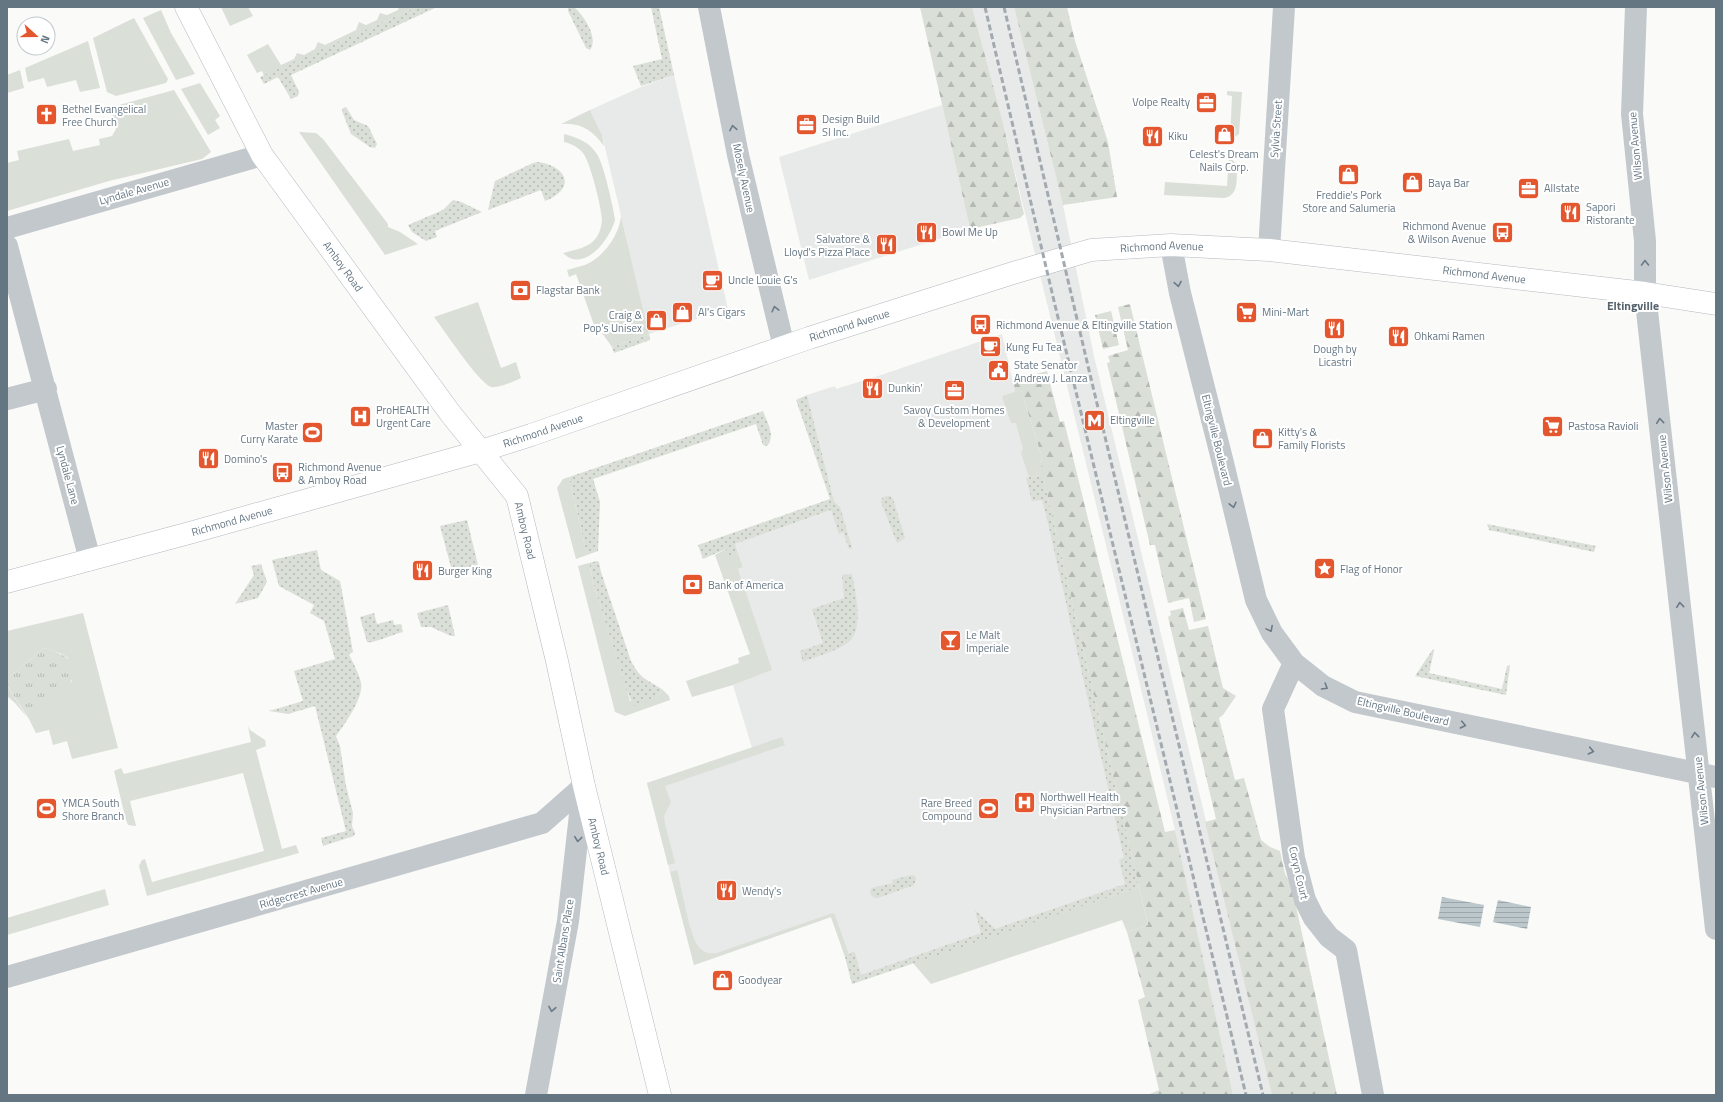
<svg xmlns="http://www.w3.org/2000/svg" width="1723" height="1102" font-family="'Titillium Web',sans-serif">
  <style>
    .built { fill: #e8e9e9 }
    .grass { fill: #dadfd7 }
    .forest { fill: url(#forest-firs) }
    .park { fill: url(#park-tufts) }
    .garden { fill: url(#garden-dots) }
    .water { fill: url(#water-rules) }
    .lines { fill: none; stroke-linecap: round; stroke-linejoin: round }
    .secondary-casing { stroke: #b3babf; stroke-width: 23 }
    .minor { stroke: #c3c8cc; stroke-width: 22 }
    .secondary { stroke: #fff; stroke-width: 22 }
    .rail { stroke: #a2aab0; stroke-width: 3; stroke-dasharray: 6 3; stroke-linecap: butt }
    .oneway { stroke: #6a7a87 }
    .labels { text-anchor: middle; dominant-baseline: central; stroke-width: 4; stroke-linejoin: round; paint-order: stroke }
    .poi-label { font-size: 11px; fill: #657683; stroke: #fff; text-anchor: start }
    .street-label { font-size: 11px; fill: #657683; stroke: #fff }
    .neighbourhood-label { font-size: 12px; font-weight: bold; fill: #57646e; stroke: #fff }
  </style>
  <defs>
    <pattern id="forest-firs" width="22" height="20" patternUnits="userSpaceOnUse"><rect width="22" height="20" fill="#dadfd7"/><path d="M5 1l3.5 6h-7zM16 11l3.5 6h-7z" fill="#b4b9b4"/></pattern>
    <pattern id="park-tufts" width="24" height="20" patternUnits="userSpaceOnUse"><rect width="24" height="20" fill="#dadfd7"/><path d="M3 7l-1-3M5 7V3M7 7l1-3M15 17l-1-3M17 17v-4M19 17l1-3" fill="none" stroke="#b4b9b4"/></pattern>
    <pattern id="garden-dots" width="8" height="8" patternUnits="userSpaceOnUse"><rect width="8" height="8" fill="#dadfd7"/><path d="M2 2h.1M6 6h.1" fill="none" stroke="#b4b9b4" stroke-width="1.8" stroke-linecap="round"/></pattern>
    <pattern id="water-rules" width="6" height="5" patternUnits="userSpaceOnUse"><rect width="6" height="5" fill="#bbc7cb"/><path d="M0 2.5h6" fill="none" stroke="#9ca6aa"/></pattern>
  </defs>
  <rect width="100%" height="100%" fill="#fafaf8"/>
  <path class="built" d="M972 7H1014L1063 205 1094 356 1272 1095H1233L1175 830 1133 656 1002 119Z
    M674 75 728 309 649 334 602 135 590 110 641 87Z
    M942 105 970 229 809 280 779 157Z
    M1002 334 1015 391 1021 390 1043 477 1139 887 852 984 846 959 831 917 694 965 647 783 752 748 733 685 771 670 738 569 743 567 735 544 840 507 834 501 807 395 835 386 836 389 881 375Z"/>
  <path class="grass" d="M221 7H248L253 16 230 26Z
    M399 7H417L264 76 262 71 257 73 247 55 268 44 281 65 294 59 297 53 304 55 315 49 318 42 325 45 356 30 359 22 366 25 377 20 380 13 387 15 398 10Z
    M161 10 171 33 195 74 176 80 143 18Z
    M134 18 168 79 166 83 116 96 107 92 93 38Z
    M88 41 100 88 80 92 76 80 47 87 44 78 28 82 25 68Z
    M20 70 24 88 7 93V75Z
    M200 83 220 116 215 120 220 128 208 135 181 89Z
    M174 90 211 152 202 159 109 181 7 211V163L19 160 17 151 69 139 73 151 100 145 99 139 112 136 116 129 112 111 119 105Z
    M1227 91 1242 92 1239 134 1230 140 1232 96 1227 95Z
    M590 110 602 135 604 146C593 131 581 122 561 124Z
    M299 132 316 133 323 139 388 224V227L400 232 418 244 385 255Z
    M564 134C595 142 600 154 607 183 610 195 613 207 615 220 610 239 584 274 563 253 574 250 589 248 596 238 600 233 601 227 602 221 602 209 590 161 583 153 578 147 572 144 564 142Z
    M1229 156 1237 165C1236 178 1240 195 1224 198L1164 195 1165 182 1227 186Z
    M621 216 649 334 612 347 602 333 599 324 594 325 576 274 569 277 567 270C573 268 579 267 585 265 603 258 620 234 621 216Z
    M478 302 501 368 516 362 521 378C515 381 497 389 491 387 477 381 445 331 434 317Z
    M1021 390 1041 454 1042 464 1039 475 1029 477 1021 453 1023 449 1016 423H1011L1002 396Z
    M569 477 587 555 576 559 557 488 563 479Z
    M726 549 729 556 738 553 743 567 738 569 772 670 733 685 692 697 686 681 739 663 738 658 750 654 715 555Z
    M589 563 594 585 630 701 657 696 663 690 669 696 670 700 625 716 615 712 578 566Z
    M83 613 118 748 72 759 67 741 53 745 49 730 36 733 29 719 72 681 68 658 62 654 44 648 7 679V631Z
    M7 685 27 717 15 703 7 696Z
    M248 726 250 730 265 740 266 746 256 750 282 849 296 845 299 853 147 896 139 866 142 860 145 859 152 882 264 851 243 773 130 801 136 826 128 825 126 820 114 771 121 768 124 774 251 742Z
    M782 737 785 745 665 786 671 802 664 816 665 823 675 863 668 865 647 783Z
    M677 870C681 885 690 937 698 946 703 953 709 954 717 953L833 913 835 915 849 955 845 957 831 917 694 965 670 872Z
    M1139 887 1148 925 1127 932 1122 920 931 984 913 963Z
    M105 889 109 905 7 935V918Z"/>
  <path class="forest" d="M920 7H972L1002 119 1024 214 1020 218 970 229Z
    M1014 7H1067L1075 41 1108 142 1117 197 1063 205Z
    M1130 304 1206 619 1194 622 1189 598 1168 603 1155 545H1150L1107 363 1110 362 1108 356 1128 350 1118 307Z
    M1111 311 1119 345 1103 349 1095 315Z
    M1047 371 1060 422 1064 421 1165 832 1175 830 1233 1095H1147L1159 1090 1138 1000 1145 997 1127 932 1148 925 1043 477 1039 475 1042 464 1041 454 1021 390 1015 392 1013 380Z
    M1183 608 1189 630 1208 626 1223 688 1236 696 1223 715 1219 718 1235 780 1244 778 1261 840 1270 847 1280 851 1285 874 1291 883 1337 1095H1272L1205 822 1216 819 1168 617 1171 615 1170 611Z"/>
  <path class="park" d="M44 648C108 666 55 698 29 719L7 685V679Z"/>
  <path class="garden" d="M417 7H437L291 75 299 92 298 96 291 99 278 77 264 84 260 77Z
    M568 7 575 8C584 16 599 38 590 50L586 48 568 11Z
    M651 7H659L674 75 641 86 633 66 662 59Z
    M346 107 354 120 368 126 377 144 375 148 370 147 351 134 342 111 343 108Z
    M539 162C568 167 576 189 545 201L541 190 488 210 495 181 533 163Z
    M453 200 461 202 482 212 435 231 437 237 426 241 412 232 408 225 443 210Z
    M649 334 650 340 614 353 612 347Z
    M807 395 834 501 840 507 852 548 849 549 843 532 839 534 831 510 735 544 738 553 729 557 726 549 703 559 698 545 830 499 796 400Z
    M763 411C767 422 776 435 767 446L763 445 756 424 593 479 600 502 598 551 587 555 569 477Z
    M1039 475 1043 477 1139 887 852 984 845 957 853 952 855 953 861 975 981 933 975 910 995 929 1125 884 1119 860 1124 858 1047 519 1042 500 1032 501 1026 478Z
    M887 496H890L893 499 905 538 897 543 881 502 882 498Z
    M467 520 478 565 452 571 440 526Z
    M1487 524 1596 546 1594 552 1489 530Z
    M317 550 321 570 340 581 353 652 349 654C353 663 359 673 361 683 364 697 345 724 336 736L340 746 346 786 353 813 352 826 355 833 354 836 323 846 321 838 346 831 315 706 288 714 269 711 303 701 294 671 335 659 324 621 310 613 314 605 279 586 272 560Z
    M597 561 599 562 601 572 631 661C641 680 647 679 663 690L657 696 636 706 633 705 626 689 594 585 589 563Z
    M261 564 267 582 258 598 235 604 254 575 251 566Z
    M852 574C855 592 866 632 846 644 834 652 817 656 803 662L800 651 823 643 812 609 844 598 842 575Z
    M448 605 455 636H451L431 627H421L417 613Z
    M374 613 377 624 393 620 394 625 401 624 403 632C394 634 372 644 367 642L360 617Z
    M1433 649 1434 651 1429 673 1502 689 1507 666 1510 665 1506 695 1415 676Z
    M912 875 915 876 916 879 914 885 878 898C873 898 871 896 870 891L872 888 893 883 892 880Z"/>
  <path class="water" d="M1442 897 1484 905 1480 927 1438 919Z
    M1498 900 1531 907 1527 929 1493 922Z"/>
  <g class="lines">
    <defs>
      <g id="secondary">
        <path id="s1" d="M186 7 262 155 450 413 517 496 557 661 584 786 660 1095"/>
        <path id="s2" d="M7 582 193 532 481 451 531 435 809 338 1013 273 1091 250 1171 245 1269 250 1645 293 1716 304"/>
      </g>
    </defs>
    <use href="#secondary" class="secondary-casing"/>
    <path class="minor" d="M709 7 738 155 784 347
      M1636 7 1632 114 1645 241V293L1716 929
      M7 228 262 155
      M1171 245 1180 293 1223 463 1256 600 1272 633 1294 663 1323 686 1355 702 1716 777
      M7 246 90 560
      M1269 250 1284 7
      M7 399 46 389
      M1294 663 1273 709 1294 858 1305 900 1314 918 1329 937 1346 950 1373 1095
      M7 977 542 823 584 786
      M536 1095 568 921 583 788"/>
    <use href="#secondary" class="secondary"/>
    <path class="rail" d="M985 7 1054 301 1246 1095
      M1004 7 1088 366 1263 1095"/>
  </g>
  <defs><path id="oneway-chevron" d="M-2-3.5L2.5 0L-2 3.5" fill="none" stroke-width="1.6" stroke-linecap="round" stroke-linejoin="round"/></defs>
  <g class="oneway">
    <use href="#oneway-chevron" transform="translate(733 128) rotate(-100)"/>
    <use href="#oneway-chevron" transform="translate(1645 263) rotate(-91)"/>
    <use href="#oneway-chevron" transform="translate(1178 284) rotate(80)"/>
    <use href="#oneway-chevron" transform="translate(775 309) rotate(-104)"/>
    <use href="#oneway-chevron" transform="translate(1660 421) rotate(-96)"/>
    <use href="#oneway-chevron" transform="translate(1233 505) rotate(77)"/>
    <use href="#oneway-chevron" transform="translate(1680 605) rotate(-96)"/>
    <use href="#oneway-chevron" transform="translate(1270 629) rotate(62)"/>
    <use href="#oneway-chevron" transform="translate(1325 687) rotate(31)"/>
    <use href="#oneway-chevron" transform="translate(1463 725) rotate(12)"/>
    <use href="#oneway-chevron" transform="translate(1695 735) rotate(-96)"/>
    <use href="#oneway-chevron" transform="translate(1591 751) rotate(12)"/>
    <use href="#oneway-chevron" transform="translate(578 839) rotate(97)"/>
    <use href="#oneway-chevron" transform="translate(552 1009) rotate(100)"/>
  </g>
  <defs>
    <symbol id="office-square" viewBox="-11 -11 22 22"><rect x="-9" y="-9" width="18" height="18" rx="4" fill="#e4572e" stroke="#fff"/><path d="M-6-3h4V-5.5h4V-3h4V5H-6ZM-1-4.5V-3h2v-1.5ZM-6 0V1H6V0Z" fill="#fff"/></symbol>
    <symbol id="church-square" viewBox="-11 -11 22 22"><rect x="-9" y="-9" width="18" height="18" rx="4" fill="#e4572e" stroke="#fff"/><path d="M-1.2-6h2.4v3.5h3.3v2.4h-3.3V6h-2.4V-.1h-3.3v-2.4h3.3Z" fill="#fff"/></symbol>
    <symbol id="shop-square" viewBox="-11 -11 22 22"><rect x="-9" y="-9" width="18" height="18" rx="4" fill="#e4572e" stroke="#fff"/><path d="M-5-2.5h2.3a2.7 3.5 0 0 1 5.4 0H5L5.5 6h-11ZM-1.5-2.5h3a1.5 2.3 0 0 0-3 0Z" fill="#fff"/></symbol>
    <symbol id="restaurant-square" viewBox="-11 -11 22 22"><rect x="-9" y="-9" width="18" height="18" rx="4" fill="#e4572e" stroke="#fff"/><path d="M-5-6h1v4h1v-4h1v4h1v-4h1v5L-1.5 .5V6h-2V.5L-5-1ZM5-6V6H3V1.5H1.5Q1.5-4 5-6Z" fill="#fff"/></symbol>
    <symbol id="bus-square" viewBox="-11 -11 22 22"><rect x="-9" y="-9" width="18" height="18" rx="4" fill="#e4572e" stroke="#fff"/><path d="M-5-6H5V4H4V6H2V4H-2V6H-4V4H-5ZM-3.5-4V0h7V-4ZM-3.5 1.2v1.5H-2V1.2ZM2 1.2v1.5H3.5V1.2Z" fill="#fff"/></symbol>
    <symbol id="cafe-square" viewBox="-11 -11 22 22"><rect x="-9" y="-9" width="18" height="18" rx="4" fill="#e4572e" stroke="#fff"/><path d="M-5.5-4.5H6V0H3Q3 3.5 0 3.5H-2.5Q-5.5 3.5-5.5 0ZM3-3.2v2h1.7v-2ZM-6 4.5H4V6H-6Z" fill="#fff"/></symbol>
    <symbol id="bank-square" viewBox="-11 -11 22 22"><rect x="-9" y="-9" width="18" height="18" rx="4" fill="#e4572e" stroke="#fff"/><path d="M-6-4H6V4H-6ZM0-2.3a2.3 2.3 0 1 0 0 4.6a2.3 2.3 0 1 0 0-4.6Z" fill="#fff"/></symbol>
    <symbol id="supermarket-square" viewBox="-11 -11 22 22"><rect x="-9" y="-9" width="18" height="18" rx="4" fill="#e4572e" stroke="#fff"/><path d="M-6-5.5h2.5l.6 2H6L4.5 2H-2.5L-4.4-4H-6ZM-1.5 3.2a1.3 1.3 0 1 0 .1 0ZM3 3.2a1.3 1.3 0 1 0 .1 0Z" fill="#fff"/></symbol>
    <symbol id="civic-square" viewBox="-11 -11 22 22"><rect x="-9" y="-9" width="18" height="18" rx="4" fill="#e4572e" stroke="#fff"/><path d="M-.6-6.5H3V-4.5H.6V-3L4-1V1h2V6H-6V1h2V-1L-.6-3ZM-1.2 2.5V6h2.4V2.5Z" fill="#fff"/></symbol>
    <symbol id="hospital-square" viewBox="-11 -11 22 22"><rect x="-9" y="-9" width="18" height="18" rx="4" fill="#e4572e" stroke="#fff"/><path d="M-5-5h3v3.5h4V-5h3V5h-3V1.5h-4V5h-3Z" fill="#fff"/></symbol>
    <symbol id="metro-square" viewBox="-11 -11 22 22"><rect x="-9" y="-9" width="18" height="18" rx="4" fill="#e4572e" stroke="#fff"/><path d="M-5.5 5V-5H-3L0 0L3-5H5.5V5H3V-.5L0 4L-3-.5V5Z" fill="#fff"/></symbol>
    <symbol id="stadium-square" viewBox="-11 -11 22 22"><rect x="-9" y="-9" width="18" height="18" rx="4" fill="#e4572e" stroke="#fff"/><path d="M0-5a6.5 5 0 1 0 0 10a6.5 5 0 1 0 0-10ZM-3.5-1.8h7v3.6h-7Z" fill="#fff"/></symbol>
    <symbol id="sight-square" viewBox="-11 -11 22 22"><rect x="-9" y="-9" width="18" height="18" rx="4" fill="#e4572e" stroke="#fff"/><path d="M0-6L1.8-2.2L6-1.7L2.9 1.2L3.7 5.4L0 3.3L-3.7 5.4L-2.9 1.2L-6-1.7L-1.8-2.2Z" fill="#fff"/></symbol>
    <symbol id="bar-square" viewBox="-11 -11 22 22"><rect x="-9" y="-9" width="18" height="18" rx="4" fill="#e4572e" stroke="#fff"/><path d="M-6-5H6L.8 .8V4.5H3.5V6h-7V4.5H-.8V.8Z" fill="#fff"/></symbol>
  </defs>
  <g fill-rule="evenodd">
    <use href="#office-square" x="1194" y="90" width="25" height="25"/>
    <use href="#church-square" x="34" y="102" width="25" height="25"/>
    <use href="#office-square" x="794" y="112" width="25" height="25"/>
    <use href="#shop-square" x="1212" y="122" width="25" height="25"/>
    <use href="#restaurant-square" x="1140" y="124" width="25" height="25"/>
    <use href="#shop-square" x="1336" y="162" width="25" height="25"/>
    <use href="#shop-square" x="1400" y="170" width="25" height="25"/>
    <use href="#office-square" x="1516" y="176" width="25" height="25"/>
    <use href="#restaurant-square" x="1558" y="200" width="25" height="25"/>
    <use href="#restaurant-square" x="914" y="220" width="25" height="25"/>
    <use href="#bus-square" x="1490" y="220" width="25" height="25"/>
    <use href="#restaurant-square" x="874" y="232" width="25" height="25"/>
    <use href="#cafe-square" x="700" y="268" width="25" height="25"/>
    <use href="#bank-square" x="508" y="278" width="25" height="25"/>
    <use href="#shop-square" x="670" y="300" width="25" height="25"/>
    <use href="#supermarket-square" x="1234" y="300" width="25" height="25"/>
    <use href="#shop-square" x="644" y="308" width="25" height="25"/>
    <use href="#bus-square" x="968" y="312" width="25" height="25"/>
    <use href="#restaurant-square" x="1322" y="316" width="25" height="25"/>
    <use href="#restaurant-square" x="1386" y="324" width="25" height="25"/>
    <use href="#cafe-square" x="978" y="334" width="25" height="25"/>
    <use href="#civic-square" x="986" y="358" width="25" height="25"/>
    <use href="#restaurant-square" x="860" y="376" width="25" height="25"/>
    <use href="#office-square" x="942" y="378" width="25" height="25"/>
    <use href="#hospital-square" x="348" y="404" width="25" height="25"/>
    <use href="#metro-square" x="1082" y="408" width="25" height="25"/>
    <use href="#supermarket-square" x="1540" y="414" width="25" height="25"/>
    <use href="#stadium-square" x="300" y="420" width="25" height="25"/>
    <use href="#shop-square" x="1250" y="426" width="25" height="25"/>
    <use href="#restaurant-square" x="196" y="446" width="25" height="25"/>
    <use href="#bus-square" x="270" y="460" width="25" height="25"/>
    <use href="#sight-square" x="1312" y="556" width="25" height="25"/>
    <use href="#restaurant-square" x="410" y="558" width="25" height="25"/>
    <use href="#bank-square" x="680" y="572" width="25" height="25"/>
    <use href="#bar-square" x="938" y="628" width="25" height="25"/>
    <use href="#hospital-square" x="1012" y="790" width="25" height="25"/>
    <use href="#stadium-square" x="34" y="796" width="25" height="25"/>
    <use href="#stadium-square" x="976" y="796" width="25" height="25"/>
    <use href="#restaurant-square" x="714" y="878" width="25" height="25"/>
    <use href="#shop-square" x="710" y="968" width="25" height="25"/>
  </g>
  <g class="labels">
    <g class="poi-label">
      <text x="1190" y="102" text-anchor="end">Volpe Realty</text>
      <text x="62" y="109">Bethel Evangelical<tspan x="62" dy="13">Free Church</tspan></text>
      <text x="822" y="119">Design Build<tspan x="822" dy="13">SI Inc.</tspan></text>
      <text x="1168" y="136">Kiku</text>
      <text x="1224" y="154" text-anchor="middle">Celest's Dream<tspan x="1224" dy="13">Nails Corp.</tspan></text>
      <text x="1428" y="183">Baya Bar</text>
      <text x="1544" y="188">Allstate</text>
      <text x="1349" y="195" text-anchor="middle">Freddie's Pork<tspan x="1349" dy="13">Store and Salumeria</tspan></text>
      <text x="1586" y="207">Sapori<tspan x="1586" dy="13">Ristorante</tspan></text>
      <text x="1486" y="226" text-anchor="end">Richmond Avenue<tspan x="1486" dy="13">&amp; Wilson Avenue</tspan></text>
      <text x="942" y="232">Bowl Me Up</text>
      <text x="870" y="239" text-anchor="end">Salvatore &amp;<tspan x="870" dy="13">Lloyd's Pizza Place</tspan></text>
      <text x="728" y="280">Uncle Louie G's</text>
      <text x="536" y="290">Flagstar Bank</text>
      <text x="698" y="312">Al's Cigars</text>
      <text x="1262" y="312">Mini-Mart</text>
      <text x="642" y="315" text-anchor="end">Craig &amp;<tspan x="642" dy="13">Pop's Unisex</tspan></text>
      <text x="996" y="325">Richmond Avenue &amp; Eltingville Station</text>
      <text x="1414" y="336">Ohkami Ramen</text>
      <text x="1006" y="347">Kung Fu Tea</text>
      <text x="1335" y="349" text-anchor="middle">Dough by<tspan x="1335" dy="13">Licastri</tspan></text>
      <text x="1014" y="365">State Senator<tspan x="1014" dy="13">Andrew J. Lanza</tspan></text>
      <text x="888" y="388">Dunkin'</text>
      <text x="376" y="410">ProHEALTH<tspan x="376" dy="13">Urgent Care</tspan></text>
      <text x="954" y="410" text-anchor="middle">Savoy Custom Homes<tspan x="954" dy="13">&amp; Development</tspan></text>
      <text x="1110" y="420">Eltingville</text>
      <text x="298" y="426" text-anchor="end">Master<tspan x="298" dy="13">Curry Karate</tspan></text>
      <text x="1568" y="426">Pastosa Ravioli</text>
      <text x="1278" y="432">Kitty's &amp;<tspan x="1278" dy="13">Family Florists</tspan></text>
      <text x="224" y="459">Domino's</text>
      <text x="298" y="467">Richmond Avenue<tspan x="298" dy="13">&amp; Amboy Road</tspan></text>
      <text x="1340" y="569">Flag of Honor</text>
      <text x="438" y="571">Burger King</text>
      <text x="708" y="585">Bank of America</text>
      <text x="966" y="635">Le Malt<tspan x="966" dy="13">Imperiale</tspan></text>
      <text x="1040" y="797">Northwell Health<tspan x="1040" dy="13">Physician Partners</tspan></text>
      <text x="62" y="803">YMCA South<tspan x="62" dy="13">Shore Branch</tspan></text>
      <text x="972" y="803" text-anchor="end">Rare Breed<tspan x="972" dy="13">Compound</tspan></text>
      <text x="742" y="891">Wendy's</text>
      <text x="738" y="980">Goodyear</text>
    </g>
    <g class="street-label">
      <text transform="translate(1276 129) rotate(-86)">Sylvia Street</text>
      <text transform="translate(1635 146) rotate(-95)">Wilson Avenue</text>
      <text transform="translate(744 178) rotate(78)">Mosely Avenue</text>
      <text transform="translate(134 191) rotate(-16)">Lyndale Avenue</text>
      <text stroke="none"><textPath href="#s2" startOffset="1205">Richmond Avenue</textPath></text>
      <text stroke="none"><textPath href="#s1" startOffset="304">Amboy Road</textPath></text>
      <text stroke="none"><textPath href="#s2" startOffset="1529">Richmond Avenue</textPath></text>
      <text stroke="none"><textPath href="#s2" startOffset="881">Richmond Avenue</textPath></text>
      <text stroke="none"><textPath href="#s2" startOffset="557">Richmond Avenue</textPath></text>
      <text transform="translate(1217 440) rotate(76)">Eltingville Boulevard</text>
      <text transform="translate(1665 469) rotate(-96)">Wilson Avenue</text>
      <text transform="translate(68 475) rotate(75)">Lyndale Lane</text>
      <text stroke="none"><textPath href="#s2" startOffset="233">Richmond Avenue</textPath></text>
      <text stroke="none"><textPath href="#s1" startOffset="628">Amboy Road</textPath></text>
      <text transform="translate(1403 711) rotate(13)">Eltingville Boulevard</text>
      <text transform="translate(1701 791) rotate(-96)">Wilson Avenue</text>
      <text stroke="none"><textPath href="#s1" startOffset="952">Amboy Road</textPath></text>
      <text transform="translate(1299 873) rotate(77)">Coryn Court</text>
      <text transform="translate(301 893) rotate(-16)">Ridgecrest Avenue</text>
      <text transform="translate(563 941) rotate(-81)">Saint Albans Place</text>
    </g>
    <g class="neighbourhood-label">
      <text x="1633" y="305">Eltingville</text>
    </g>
  </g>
  <rect width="1723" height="1102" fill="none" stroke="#657683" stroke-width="16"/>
  <g transform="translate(36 36) rotate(111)"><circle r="19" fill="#ffffff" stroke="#c1c8cd"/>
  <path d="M0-3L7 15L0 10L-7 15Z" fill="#e4572e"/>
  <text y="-6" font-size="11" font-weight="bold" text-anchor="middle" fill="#657683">N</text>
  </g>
</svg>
